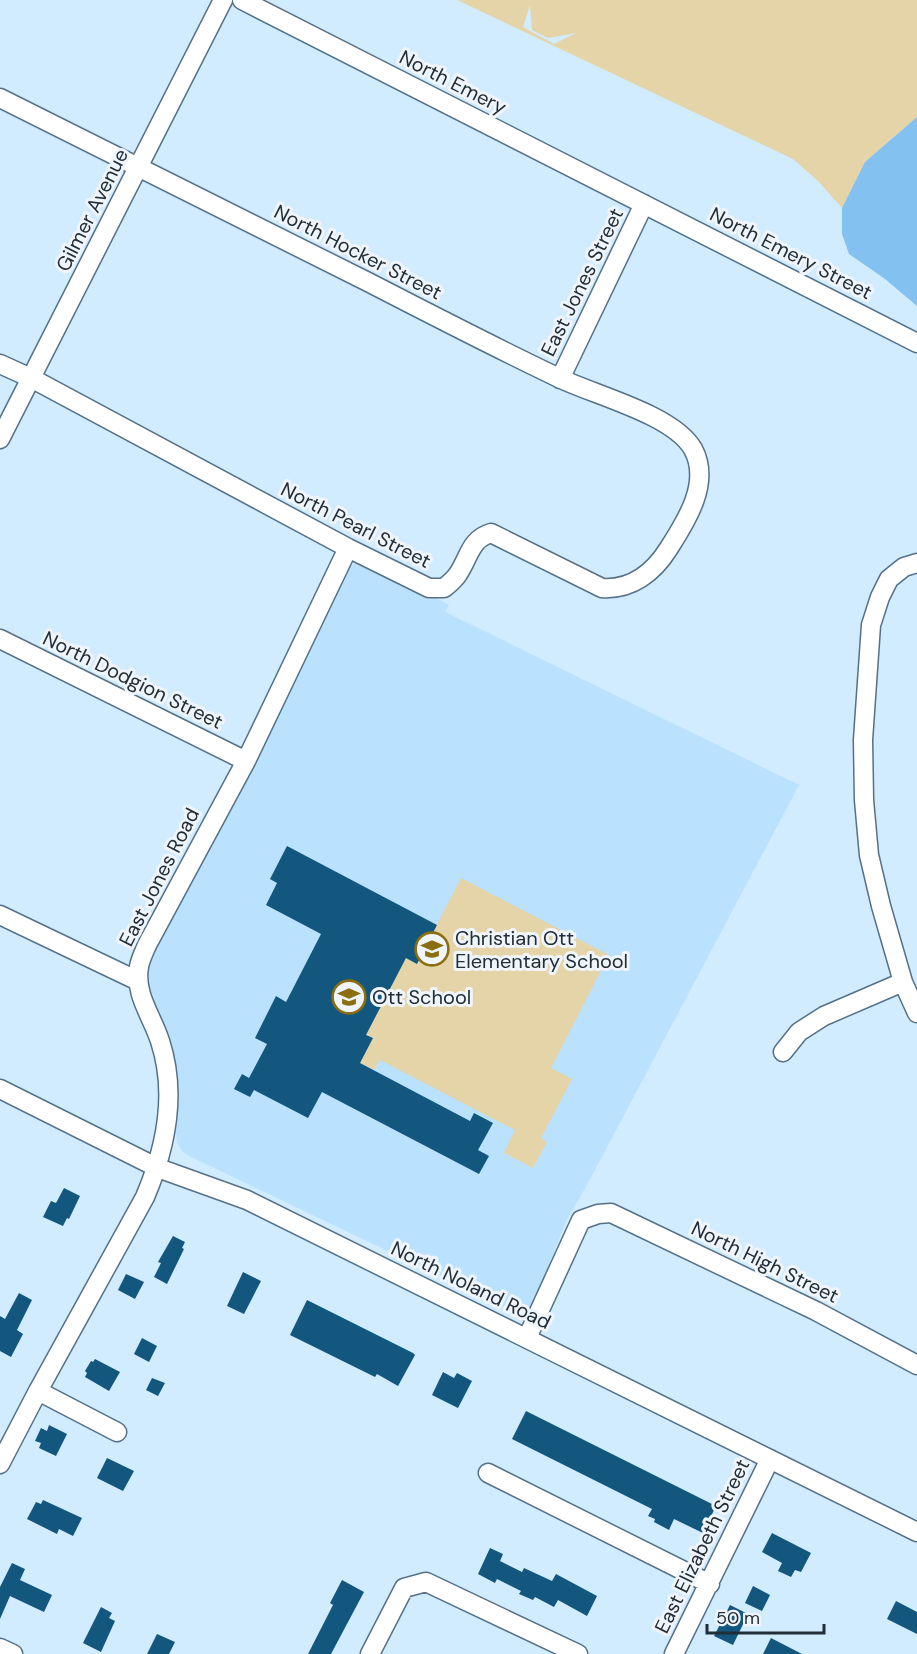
<svg xmlns="http://www.w3.org/2000/svg" width="917" height="1654" font-family="'DM Sans',sans-serif">
  <style>
    .built { fill: #bae1fe }
    .green { fill: #e5d4a7; fill-rule: evenodd }
    .water { fill: #83c2f0 }
    .building { fill: #13567e }
    .lines { fill: none; stroke-linecap: round; stroke-linejoin: round }
    .minor-casing { stroke: #557187; stroke-width: 21 }
    .minor { stroke: #fff; stroke-width: 18 }
    .labels { text-anchor: middle; dominant-baseline: central; stroke-width: 6; stroke-linejoin: round; paint-order: stroke }
    .street-label { font-size: 20px; fill: #212e37; stroke: #eff5fa }
    .poi-label { font-size: 20px; fill: #212e37; stroke: #eff5fa; text-anchor: start }
  </style>
  <rect width="100%" height="100%" fill="#d1ebff"/>
  <path class="built" d="M359 561 373 564 449 605 445 612 799 785 588 1183 567 1219 528 1318 189 1156 182 1151 177 1142 167 1033 147 980 148 960 155 939 349 568Z"/>
  <path class="green" d="M457 0H917V117L865 162 842 208 818 181 793 159ZM530 5 532 30 548 38 576 33 554 44 523 27Z
    M461 878 609 955 551 1068 572 1079 541 1138 547 1142 533 1168 504 1153 515 1130 380 1060 374 1070 360 1063 373 1038 366 1035 406 958 417 963Z"/>
  <path class="water" d="M917 117V306L885 279 849 254 842 234V208L865 162Z"/>
  <path class="building" d="M287 846 437 925 417 964 406 958 366 1035 373 1038 360 1063 470 1121 474 1113 493 1123 478 1150 489 1156 479 1174 322 1092 308 1118 254 1090 250 1097 234 1089 242 1074 249 1078 267 1044 255 1038 276 996 286 1002 321 934 266 905 277 883 270 879Z
    M64 1188 80 1196 69 1219 67 1218 63 1226 43 1217 51 1201 56 1203Z
    M173 1236 185 1242 182 1248 184 1249 167 1284 154 1277 161 1263 158 1262Z
    M243 1272 261 1281 244 1314 227 1306Z
    M126 1274 144 1282 135 1299 118 1290Z
    M19 1293 32 1300 17 1330 23 1334 11 1357 0 1351V1316L5 1319Z
    M307 1300 413 1353 415 1355 398 1386 377 1374 375 1377 290 1335Z
    M142 1338 157 1346 149 1362 134 1354Z
    M95 1359 120 1372 109 1391 85 1377 87 1373 85 1371 91 1361 93 1362Z
    M443 1372 454 1378 457 1373 472 1381 458 1408 432 1395Z
    M152 1378 165 1383 158 1396 146 1390Z
    M526 1411 716 1506 703 1533 674 1519 669 1530 654 1522 655 1519 648 1516 652 1509 512 1439Z
    M49 1425 67 1434 56 1456 39 1448 41 1443 35 1441 41 1428 47 1431Z
    M107 1458 134 1471 123 1491 97 1478Z
    M43 1500 82 1518 73 1536 59 1529 57 1534 27 1519 36 1502 41 1504Z
    M772 1533 811 1553 801 1572 795 1570 791 1577 778 1571 782 1563 762 1552Z
    M490 1548 503 1554 500 1561 522 1572 524 1568 552 1581 556 1574 597 1596 587 1616 558 1600 554 1607 535 1597 533 1600 519 1594 521 1591 497 1579 495 1583 478 1574Z
    M12 1563 25 1569 20 1580 52 1595 44 1612 10 1596 0 1619V1587Z
    M342 1580 364 1592 331 1654H308L333 1605 330 1603Z
    M753 1586 770 1595 762 1611 745 1603Z
    M896 1601 917 1612V1634L887 1619Z
    M730 1605 748 1614 733 1645 714 1636Z
    M101 1607 112 1613 109 1618 115 1621 101 1652 83 1643Z
    M157 1634 175 1642 169 1654H147Z
    M771 1638 802 1654H763Z"/>
  <g class="lines">
    <defs>
      <path id="minor" d="M242 0 917 343
        M0 98C124 159 247 221 370 283 432 315 494 347 557 377 593 395 673 414 693 449 711 482 687 520 669 548 654 572 632 590 602 588L491 533C470 539 469 558 458 574 455 579 449 584 444 588H429L348 548 31 378 0 364
        M560 379 644 204
        M0 439 223 0
        M917 563 904 567 889 579 880 597 871 625 863 740 864 800 869 855 881 906 903 982 917 1013
        M0 639 246 761
        M0 915 138 981
        M783 1052 799 1032 824 1016 903 982
        M0 1089 158 1168 247 1200 917 1532
        M527 1338 581 1220 598 1214 611 1213 816 1311 917 1365
        M38 1391 117 1432
        M0 1464 38 1391 145 1197C166 1148 177 1093 160 1041 152 1016 134 994 139 967 140 960 144 952 147 945L246 761 348 548
        M488 1473 710 1584
        M0 1648 13 1654
        M370 1654 404 1588 426 1582 578 1654
        M674 1654 770 1459"/>
    </defs>
    <use href="#minor" class="minor-casing"/>
    <use href="#minor" class="minor"/>
  </g>
  <defs>
    <symbol id="school-ring" viewBox="-11 -11 22 22"><circle r="9.5" fill="#eff5fa" stroke="#8b6e0f" stroke-width="1.5"/><path d="M0-5L7-2L0 1L-7-2ZM-4 1L0 2.5L4 1V4Q0 6-4 4Z" fill="#8b6e0f"/></symbol>
  </defs>
  <g fill-rule="evenodd">
    <use href="#school-ring" x="413" y="930" width="38" height="38"/>
    <use href="#school-ring" x="330" y="978" width="38" height="38"/>
  </g>
  <g class="labels">
    <g class="street-label">
      <text transform="translate(453 82) rotate(27)">North Emery</text>
      <text transform="translate(92 210) rotate(-63)">Gilmer Avenue</text>
      <text transform="translate(358 252) rotate(27)">North Hocker Street</text>
      <text transform="translate(791 253) rotate(27)">North Emery Street</text>
      <text transform="translate(582 282) rotate(-64)">East Jones Street</text>
      <text transform="translate(356 525) rotate(27)">North Pearl Street</text>
      <text transform="translate(133 680) rotate(26)">North Dodgion Street</text>
      <text transform="translate(159 877) rotate(-63)">East Jones Road</text>
      <text transform="translate(765 1262) rotate(26)">North High Street</text>
      <text transform="translate(471 1285) rotate(26)">North Noland Road</text>
      <text transform="translate(702 1546) rotate(-64)">East Elizabeth Street</text>
    </g>
    <g class="poi-label">
      <text x="455" y="938">Christian Ott<tspan x="455" dy="23">Elementary School</tspan></text>
      <text x="372" y="997">Ott School</text>
    </g>
  </g>
  <path d="M707 1624v9h117v-9" fill="none" stroke="#212e37" stroke-width="3"/>
  <text x="716" y="1624" font-size="18" fill="#212e37" stroke="#eff5fa" stroke-width="4.5" paint-order="stroke">50 m</text>
</svg>
